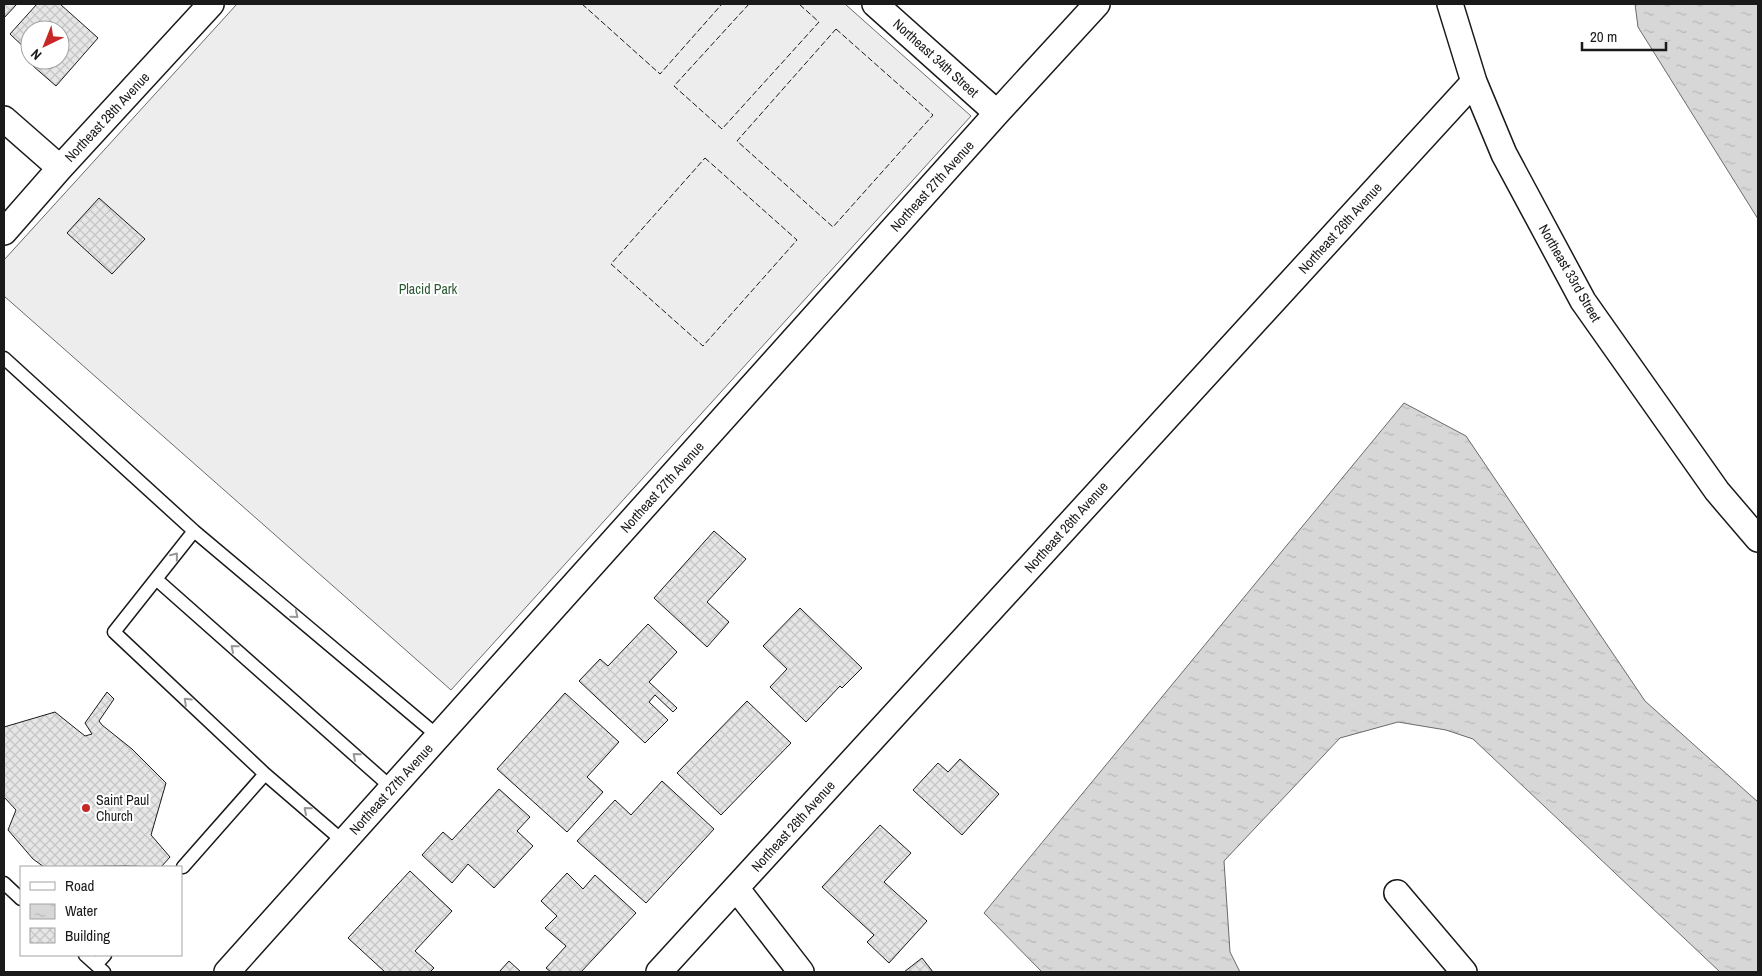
<svg xmlns="http://www.w3.org/2000/svg" width="1762" height="976" font-family="'Archivo Narrow',sans-serif">
  <style>
    .built { fill: #ededed; stroke: #6a6a6a }
    .water { fill: url(#water-ripples); stroke: #6a6a6a }
    .building { fill: url(#building-cross-hatch); stroke: #1a1a1a }
    .lines { fill: none; stroke-linecap: round; stroke-linejoin: round }
    .service-casing { stroke: #1a1a1a; stroke-width: 15 }
    .minor-casing { stroke: #1a1a1a; stroke-width: 28 }
    .service { stroke: #fff; stroke-width: 12 }
    .minor { stroke: #fff; stroke-width: 25 }
    .fence { stroke: #1a1a1a; stroke-width: 1; stroke-dasharray: 6 2.5; stroke-linecap: butt }
    .oneway { stroke: #989898 }
    .poi-dot { fill: #c62828; stroke: #fff; stroke-width: 2 }
    .labels { text-anchor: middle; dominant-baseline: central; stroke-width: 4; stroke-linejoin: round; paint-order: stroke }
    .street-label { font-size: 14px; fill: #1a1a1a; stroke: #fff }
    .park-label { font-size: 14px; fill: #2b5a34; stroke: #fff }
    .poi-label { font-size: 14px; fill: #1a1a1a; stroke: #fff; text-anchor: start }
  </style>
  <defs>
    <pattern id="water-ripples" width="26" height="14" patternUnits="userSpaceOnUse" patternTransform="scale(1.25)"><rect width="26" height="14" fill="#d7d7d7"/><path d="M2 4q2-2 4 0t4 0M15 11q2-2 4 0t4 0" fill="none" stroke="#b8b8b8"/></pattern>
    <pattern id="building-cross-hatch" width="8" height="8" patternUnits="userSpaceOnUse" patternTransform="scale(1.25)"><rect width="8" height="8" fill="#e6e6e6"/><path d="M0 0l8 8M0 8l8-8" fill="none" stroke="#c5c5c5"/></pattern>
  </defs>
  <rect width="100%" height="100%" fill="#fff"/>
  <path class="built" d="M237 4H845L971 116 451 690 4 296V260Z"/>
  <path class="water" d="M1635 4H1758V219L1638 27Z
    M1404 403 1466 436 1645 701 1758 802V972H1720L1473 739 1446 730 1398 722 1340 738 1224 861 1230 952 1240 972H1042L984 913Z"/>
  <path class="building" d="M4 4H17L4 18Z
    M37 4H60L98 38 56 86 33 66 38 60H60V30H30V46L27 50 10 34Z
    M99 198 145 239 112 274 67 233Z
    M714 531 746 559 707 602 729 622 707 647 654 598Z
    M800 608 862 668 842 688 840 686 806 722 770 687 787 669 763 646Z
    M648 624 677 652 649 682 677 708 673 712 655 695 649 702 668 720 645 743 579 681 600 659 608 666Z
    M107 692 114 699 99 721 102 725 132 749 166 783 151 835 170 857 161 867 125 866 44 867 33 859 8 830 16 810 4 797V727L55 712 85 736 92 734 85 723Z
    M565 693 619 742 587 777 603 792 567 832 497 769Z
    M747 701 791 743 721 815 677 773Z
    M960 759 999 794 962 835 913 790 938 763 948 772Z
    M662 781 714 829 646 903 577 841 615 800 631 815Z
    M499 789 530 817 517 831 533 846 494 888 468 864 452 883 422 855 443 832 452 840Z
    M880 825 911 853 884 882 927 921 889 963 867 942 874 935 822 887Z
    M410 871 452 911 415 951 434 968 430 972H385L348 938Z
    M567 873 583 889 595 875 636 913 581 972H551L546 968 566 946 545 928 557 916 541 901Z
    M922 958 933 972H904Z
    M509 961 521 972H499Z"/>
  <g class="lines">
    <defs>
      <path id="service" d="M4 358 194 531
        M156 579 392 788
        M344 842 265 774 114 632 194 531 439 737
        M183 867 265 774
        M4 883 21 899
        M85 955 104 972
        M96 965 105 955"/>
      <path id="minor" d="M875 4 997 113
        M1450 4 1474 82 1504 154 1583 301 1717 491 1758 539
        M4 119 60 168
        M4 232 60 168 211 4
        M736 888 801 972
        M1397 893 1464 972
        M227 972 997 113 1097 4
        M659 972 1474 82"/>
    </defs>
    <use href="#service" class="service-casing"/>
    <use href="#minor" class="minor-casing"/>
    <use href="#service" class="service"/>
    <use href="#minor" class="minor"/>
    <path class="fence" d="M582 4 660 74 722 4
      M749 4 674 86 722 129 819 22 799 4
      M836 29 933 115 833 227 737 141Z
      M705 158 797 240 703 346 611 264Z"/>
  </g>
  <defs><path id="oneway-chevron" d="M-2-3.5L2.5 0L-2 3.5" fill="none" stroke-width="1.6" stroke-linecap="round" stroke-linejoin="round" transform="scale(1.25)"/></defs>
  <g class="oneway">
    <use href="#oneway-chevron" transform="translate(175 556) rotate(-51)"/>
    <use href="#oneway-chevron" transform="translate(295 615) rotate(40)"/>
    <use href="#oneway-chevron" transform="translate(234 648) rotate(-139)"/>
    <use href="#oneway-chevron" transform="translate(187 701) rotate(-137)"/>
    <use href="#oneway-chevron" transform="translate(356 756) rotate(-139)"/>
    <use href="#oneway-chevron" transform="translate(307 810) rotate(-139)"/>
  </g>
  <circle class="poi-dot" cx="86" cy="808" r="5"/>
  <g class="labels">
    <g class="street-label">
      <text transform="translate(936 58) rotate(42)">Northeast 34th Street</text>
      <text transform="translate(107 117) rotate(-47)">Northeast 28th Avenue</text>
      <text transform="translate(932 186) rotate(-48)">Northeast 27th Avenue</text>
      <text transform="translate(1340 228) rotate(-48)">Northeast 26th Avenue</text>
      <text transform="translate(1570 273) rotate(60)">Northeast 33rd Street</text>
      <text transform="translate(662 487) rotate(-48)">Northeast 27th Avenue</text>
      <text transform="translate(1066 527) rotate(-48)">Northeast 26th Avenue</text>
      <text transform="translate(391 789) rotate(-48)">Northeast 27th Avenue</text>
      <text transform="translate(793 826) rotate(-48)">Northeast 26th Avenue</text>
    </g>
    <g class="park-label">
      <text x="428" y="289">Placid Park</text>
    </g>
    <g class="poi-label">
      <text x="96" y="800">Saint Paul<tspan x="96" dy="16">Church</tspan></text>
    </g>
  </g>
  <rect width="1762" height="976" fill="none" stroke="#1a1a1a" stroke-width="10"/>
  <rect x="20" y="866" width="162" height="90" fill="#ffffff" stroke="#a3a3a3"/>
  <rect x="30" y="882" width="25" height="8" fill="#ffffff" stroke="#a3a3a3"/>
  <text x="65" y="891" font-size="15" fill="#1a1a1a">Road</text>
  <rect x="30" y="904" width="25" height="15" fill="url(#water-ripples)" stroke="#a3a3a3"/>
  <text x="65" y="916" font-size="15" fill="#1a1a1a">Water</text>
  <rect x="30" y="928" width="25" height="15" fill="url(#building-cross-hatch)" stroke="#a3a3a3"/>
  <text x="65" y="941" font-size="15" fill="#1a1a1a">Building</text>
  <g transform="translate(45 45) rotate(223)"><circle r="24" fill="#ffffff" stroke="#a3a3a3"/>
  <path d="M0-4L9 19L0 12L-9 19Z" fill="#c62828"/>
  <text y="-8" font-size="14" font-weight="bold" text-anchor="middle" fill="#1a1a1a">N</text>
  </g>
  <path d="M1582 42v8h84v-8" fill="none" stroke="#1a1a1a" stroke-width="2.5"/>
  <text x="1590" y="42" font-size="15" fill="#1a1a1a" stroke="#ffffff" stroke-width="4" paint-order="stroke">20 m</text>
</svg>
